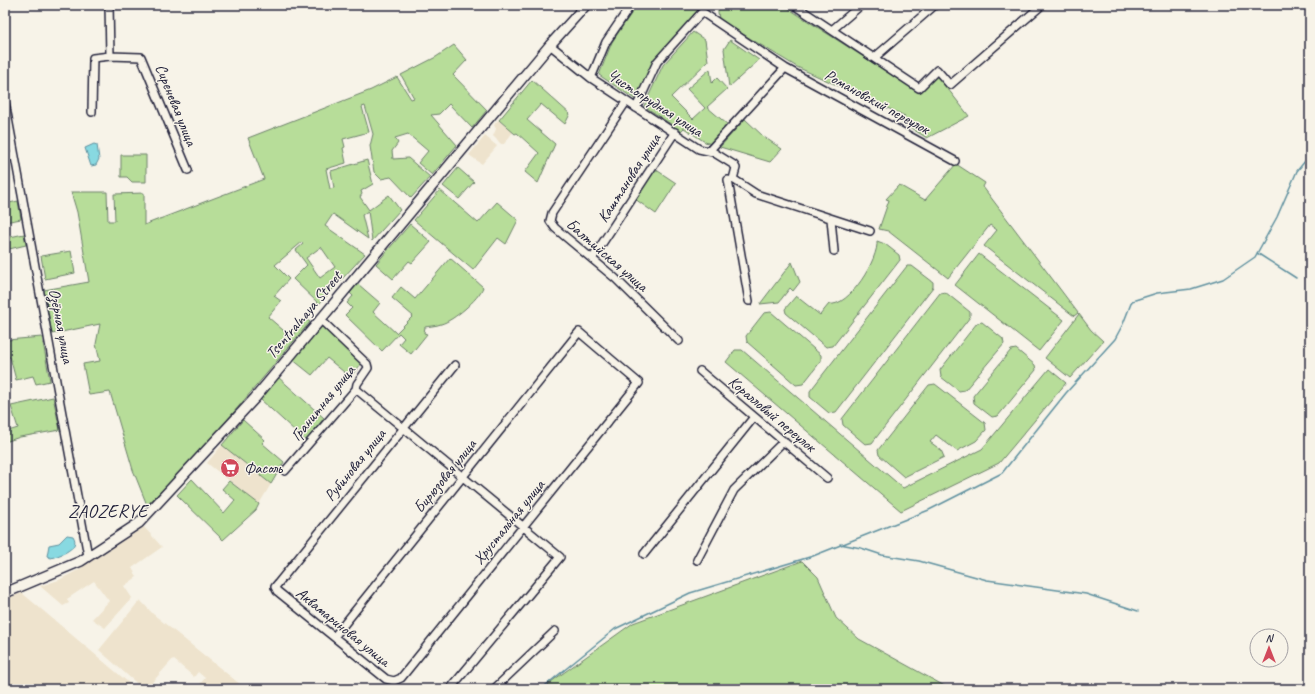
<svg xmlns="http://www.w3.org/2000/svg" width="1315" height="694" font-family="Caveat,sans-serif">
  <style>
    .built { fill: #eee3cd }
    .green { fill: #b7dd99; stroke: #6c806a; fill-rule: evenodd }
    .water { fill: #88d9e1; stroke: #5f909f }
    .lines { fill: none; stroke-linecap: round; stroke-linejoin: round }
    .stream { stroke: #5f909f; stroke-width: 1.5 }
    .minor-casing { stroke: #22223b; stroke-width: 10 }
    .major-casing { stroke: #22223b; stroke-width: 12 }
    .minor { stroke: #f7f3e8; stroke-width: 7 }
    .major { stroke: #f7f3e8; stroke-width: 9 }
    .labels { text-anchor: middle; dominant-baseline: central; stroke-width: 3; stroke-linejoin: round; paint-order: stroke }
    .street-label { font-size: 16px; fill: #22223b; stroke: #f7f3e8 }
    .poi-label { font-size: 16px; fill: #22223b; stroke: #f7f3e8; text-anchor: start }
    .quarter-label { font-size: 18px; letter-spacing: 1px; fill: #22223b; stroke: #f7f3e8 }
  </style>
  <rect width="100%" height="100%" fill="#f7f3e8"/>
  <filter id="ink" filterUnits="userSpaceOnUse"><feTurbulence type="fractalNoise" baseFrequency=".025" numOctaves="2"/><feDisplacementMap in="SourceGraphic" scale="8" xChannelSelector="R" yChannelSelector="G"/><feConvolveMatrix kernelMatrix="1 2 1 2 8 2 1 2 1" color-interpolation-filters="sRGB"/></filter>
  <g filter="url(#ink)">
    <path class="built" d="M498 120 513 132 504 144H501L493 136 496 129 494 125Z
      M485 136 497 146 482 164 469 155Z
      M222 445 271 484 259 504 207 463Z
      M144 527 162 547 132 568 137 577 124 586 132 598 105 628 92 619 109 601 94 581 67 599 69 603 63 606 40 586 59 580 78 570Z
      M22 593 135 688V689H5V599Z
      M140 600 153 614 246 689H196L205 678 198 672 194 677 173 659 148 687 143 689 99 650Z"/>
    <path class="green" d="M637 5H695L699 13 649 71 636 100 599 75 612 42Z
      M717 5H783L918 92 937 75 969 116 927 138 898 120 905 116 797 67 723 22 719 19Z
      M693 32 705 40 708 61 671 97 693 119 705 108 687 89 710 69 712 83 717 78 727 89 707 107 728 125 711 144 705 142 684 128 681 131 644 106 663 65Z
      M730 40 759 60 729 87 724 49Z
      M454 45 467 60 453 75 487 110 472 128 449 104 439 114 431 115 457 145 432 175 418 163 428 151 408 134 395 138 398 143 392 151 393 159 408 158 430 177 411 198 391 177 381 179 374 172 370 146 373 134 365 106 362 107 369 132 343 139 345 147 343 148 346 163 326 169 330 189 334 188 331 171 367 160 373 184 361 191 362 194 360 197 369 210 389 195 400 210 372 241 368 211 362 215 368 239 333 214 325 226 365 254 319 304 293 279 307 265 296 250 303 244 302 242 275 265 289 279 274 296 281 301 268 317 291 337 306 319 310 322C257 384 206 449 147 505L133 470 110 392 89 395 83 364 100 361 96 344 100 324 52 334 44 290 89 282 77 212 71 192H107L108 221H115L114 194 144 193V225L264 179 248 138 371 90 397 77 411 99 414 98 401 75 436 57ZM321 247 335 267 320 278 306 258Z
      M532 80 570 114 565 124 541 104 527 120 555 144 538 183 525 172 539 153 517 133 515 134 499 120Z
      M745 119 764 137 782 149 770 162 720 147Z
      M121 155H146V182H132L127 177H121Z
      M956 164 985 183 983 187 1078 313 1074 316 984 246 997 230 990 225 948 278 888 231 879 229 889 200 886 199 899 185 925 200Z
      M458 168 474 182 459 199 443 186Z
      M655 169 676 183 656 214 635 199Z
      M440 190 478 223 497 202 518 220 506 244 498 238 473 270 414 220Z
      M18 201 21 219 5 222V204Z
      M410 224 431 242 412 263 409 261 393 279 376 264Z
      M24 234 26 245 5 250V238Z
      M877 241 885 244 899 255 900 260 833 346 826 347 786 313 785 309 796 296 820 315 829 304C849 308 879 258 877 241Z
      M71 251 75 273 45 279 41 256Z
      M979 254 1064 320 1039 351 955 285Z
      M450 258 483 287C479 299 453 321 441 324 436 326 430 326 425 327L424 333 427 334 411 354 399 344 404 338 399 333 382 351 345 315 352 308 347 303 353 296 350 293 358 284 380 303 373 312 396 333 413 316 392 298 401 287 415 299Z
      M792 262 800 282 793 291 790 288 779 302 760 304Z
      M907 266H912L933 282V287L836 412 829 413 810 397V391Z
      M945 292 970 312V317L872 443 865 444 843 425 842 419 940 293Z
      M771 312 821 355V361L803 384 796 385 747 342 746 336 764 313Z
      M1079 314 1091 330 1103 341 1070 378 1045 358Z
      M982 322 1003 339 1004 344 965 390 959 391 941 377 940 370 977 323Z
      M321 325 362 363 350 377 327 358 312 375 292 359Z
      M42 337 50 381 36 384 33 376 16 380 10 357H5V346L8 345 7 340Z
      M1016 349 1035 365 1036 370 998 416 992 417 974 403 973 396 1011 350Z
      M735 350H742L903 488 982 449 1049 369 1066 383 999 463 901 511 726 362Z
      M278 377 324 418 306 441 260 399Z
      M935 384 985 423 986 430 976 441 957 451 936 435 930 442 941 450 944 457 904 477 879 455 878 450 929 385Z
      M53 397 60 430 20 437 5 442V432L18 428 11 406Z
      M243 420 265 440 262 443 284 462 271 484 222 445Z
      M192 479 224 513 235 500 222 489 229 481 259 504 256 510 223 540 177 495Z
      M802 561 818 577 836 618 859 639 950 689H551L548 684 633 623Z"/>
    <path class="water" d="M94 144 97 145 99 159 96 165 91 166 85 148Z
      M67 535 73 536C81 548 61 555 51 558L47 556 49 545 59 543Z"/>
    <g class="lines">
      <path class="stream" d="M1257 253 1296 278
        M840 544 861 548 882 555 919 561 987 580 1086 594 1138 611
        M541 689 615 629 690 593 813 556 929 510 1002 473 1066 393 1115 339 1123 324 1132 301 1157 293 1191 289 1223 279 1255 257 1277 217 1297 171 1310 155"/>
      <defs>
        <path id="minor" d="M794 5 919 88 937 70 950 85 1042 5
          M832 30 861 5
          M550 45 591 78 699 149 713 152 734 165 736 168 733 179 756 194 870 231
          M110 56 141 57 188 170
          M874 58 935 5
          M591 78 606 42 631 5
          M5 102 88 556
          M626 102 552 213 550 221 555 228 615 278 679 341
          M636 108 657 62 702 12 785 68 955 161
          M92 112 93 58 110 56 109 5
          M709 151 785 68
          M5 157 15 156
          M728 180 749 301
          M831 219 834 251
          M592 259 675 132
          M700 371 827 478
          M356 389 560 557 450 689
          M285 471 356 389 357 384 368 368 367 364 320 319
          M644 554 754 417
          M697 560 734 490 784 441
          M334 637 579 332 639 383 401 678 394 681 386 679 277 591 275 587 455 365
          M494 689 555 631"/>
        <path id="major" d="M5 593 81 561 139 523 255 398 550 45 586 5"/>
      </defs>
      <use href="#minor" class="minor-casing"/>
      <use href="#major" class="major-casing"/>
      <use href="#minor" class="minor"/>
      <use href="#major" class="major"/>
    </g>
  </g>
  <defs>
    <symbol id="supermarket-disc" viewBox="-11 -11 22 22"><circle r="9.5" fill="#d1495b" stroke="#f7f3e8"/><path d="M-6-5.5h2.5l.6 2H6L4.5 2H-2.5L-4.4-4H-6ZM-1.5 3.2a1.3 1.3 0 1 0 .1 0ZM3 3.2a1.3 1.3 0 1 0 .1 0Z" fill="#fff"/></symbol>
  </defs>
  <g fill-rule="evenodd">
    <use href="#supermarket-disc" x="219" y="457" width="22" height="22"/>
  </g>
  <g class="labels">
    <g class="street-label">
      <text transform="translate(877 102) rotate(29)">Романовский переулок</text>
      <text transform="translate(655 103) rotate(33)">Чистопрудная улица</text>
      <text transform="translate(176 105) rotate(68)">Сиреневая улица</text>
      <text transform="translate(629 178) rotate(-57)">Каштановая улица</text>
      <text transform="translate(607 255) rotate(41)">Балтийская улица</text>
      <text transform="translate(304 315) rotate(-50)">Tsentralnaya Street</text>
      <text transform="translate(61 326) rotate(79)">Озёрная улица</text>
      <text transform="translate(323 403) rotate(-51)">Гранитная улица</text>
      <text transform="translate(772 414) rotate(40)">Коралловый переулок</text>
      <text transform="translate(355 465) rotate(-51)">Рубиновая улица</text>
      <text transform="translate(445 476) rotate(-51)">Бирюзовая улица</text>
      <text transform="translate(509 522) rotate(-51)">Хрустальная улица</text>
      <text transform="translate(343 627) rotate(39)">Аквамариновая улица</text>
    </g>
    <g class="poi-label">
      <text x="244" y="468">Фасоль</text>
    </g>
    <g class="quarter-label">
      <text x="108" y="511">ZAOZERYE</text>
    </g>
  </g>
  <rect width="1315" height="694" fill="none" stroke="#f7f3e8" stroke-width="20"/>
  <rect x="10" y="10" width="1295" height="674" fill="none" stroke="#22223b" stroke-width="1.5" filter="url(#ink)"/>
  <g transform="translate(1269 648)"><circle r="19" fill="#f7f3e8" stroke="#a29fa3"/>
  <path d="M0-3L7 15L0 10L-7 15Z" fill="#d1495b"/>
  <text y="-6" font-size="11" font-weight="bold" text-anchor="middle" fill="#22223b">N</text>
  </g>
</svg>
